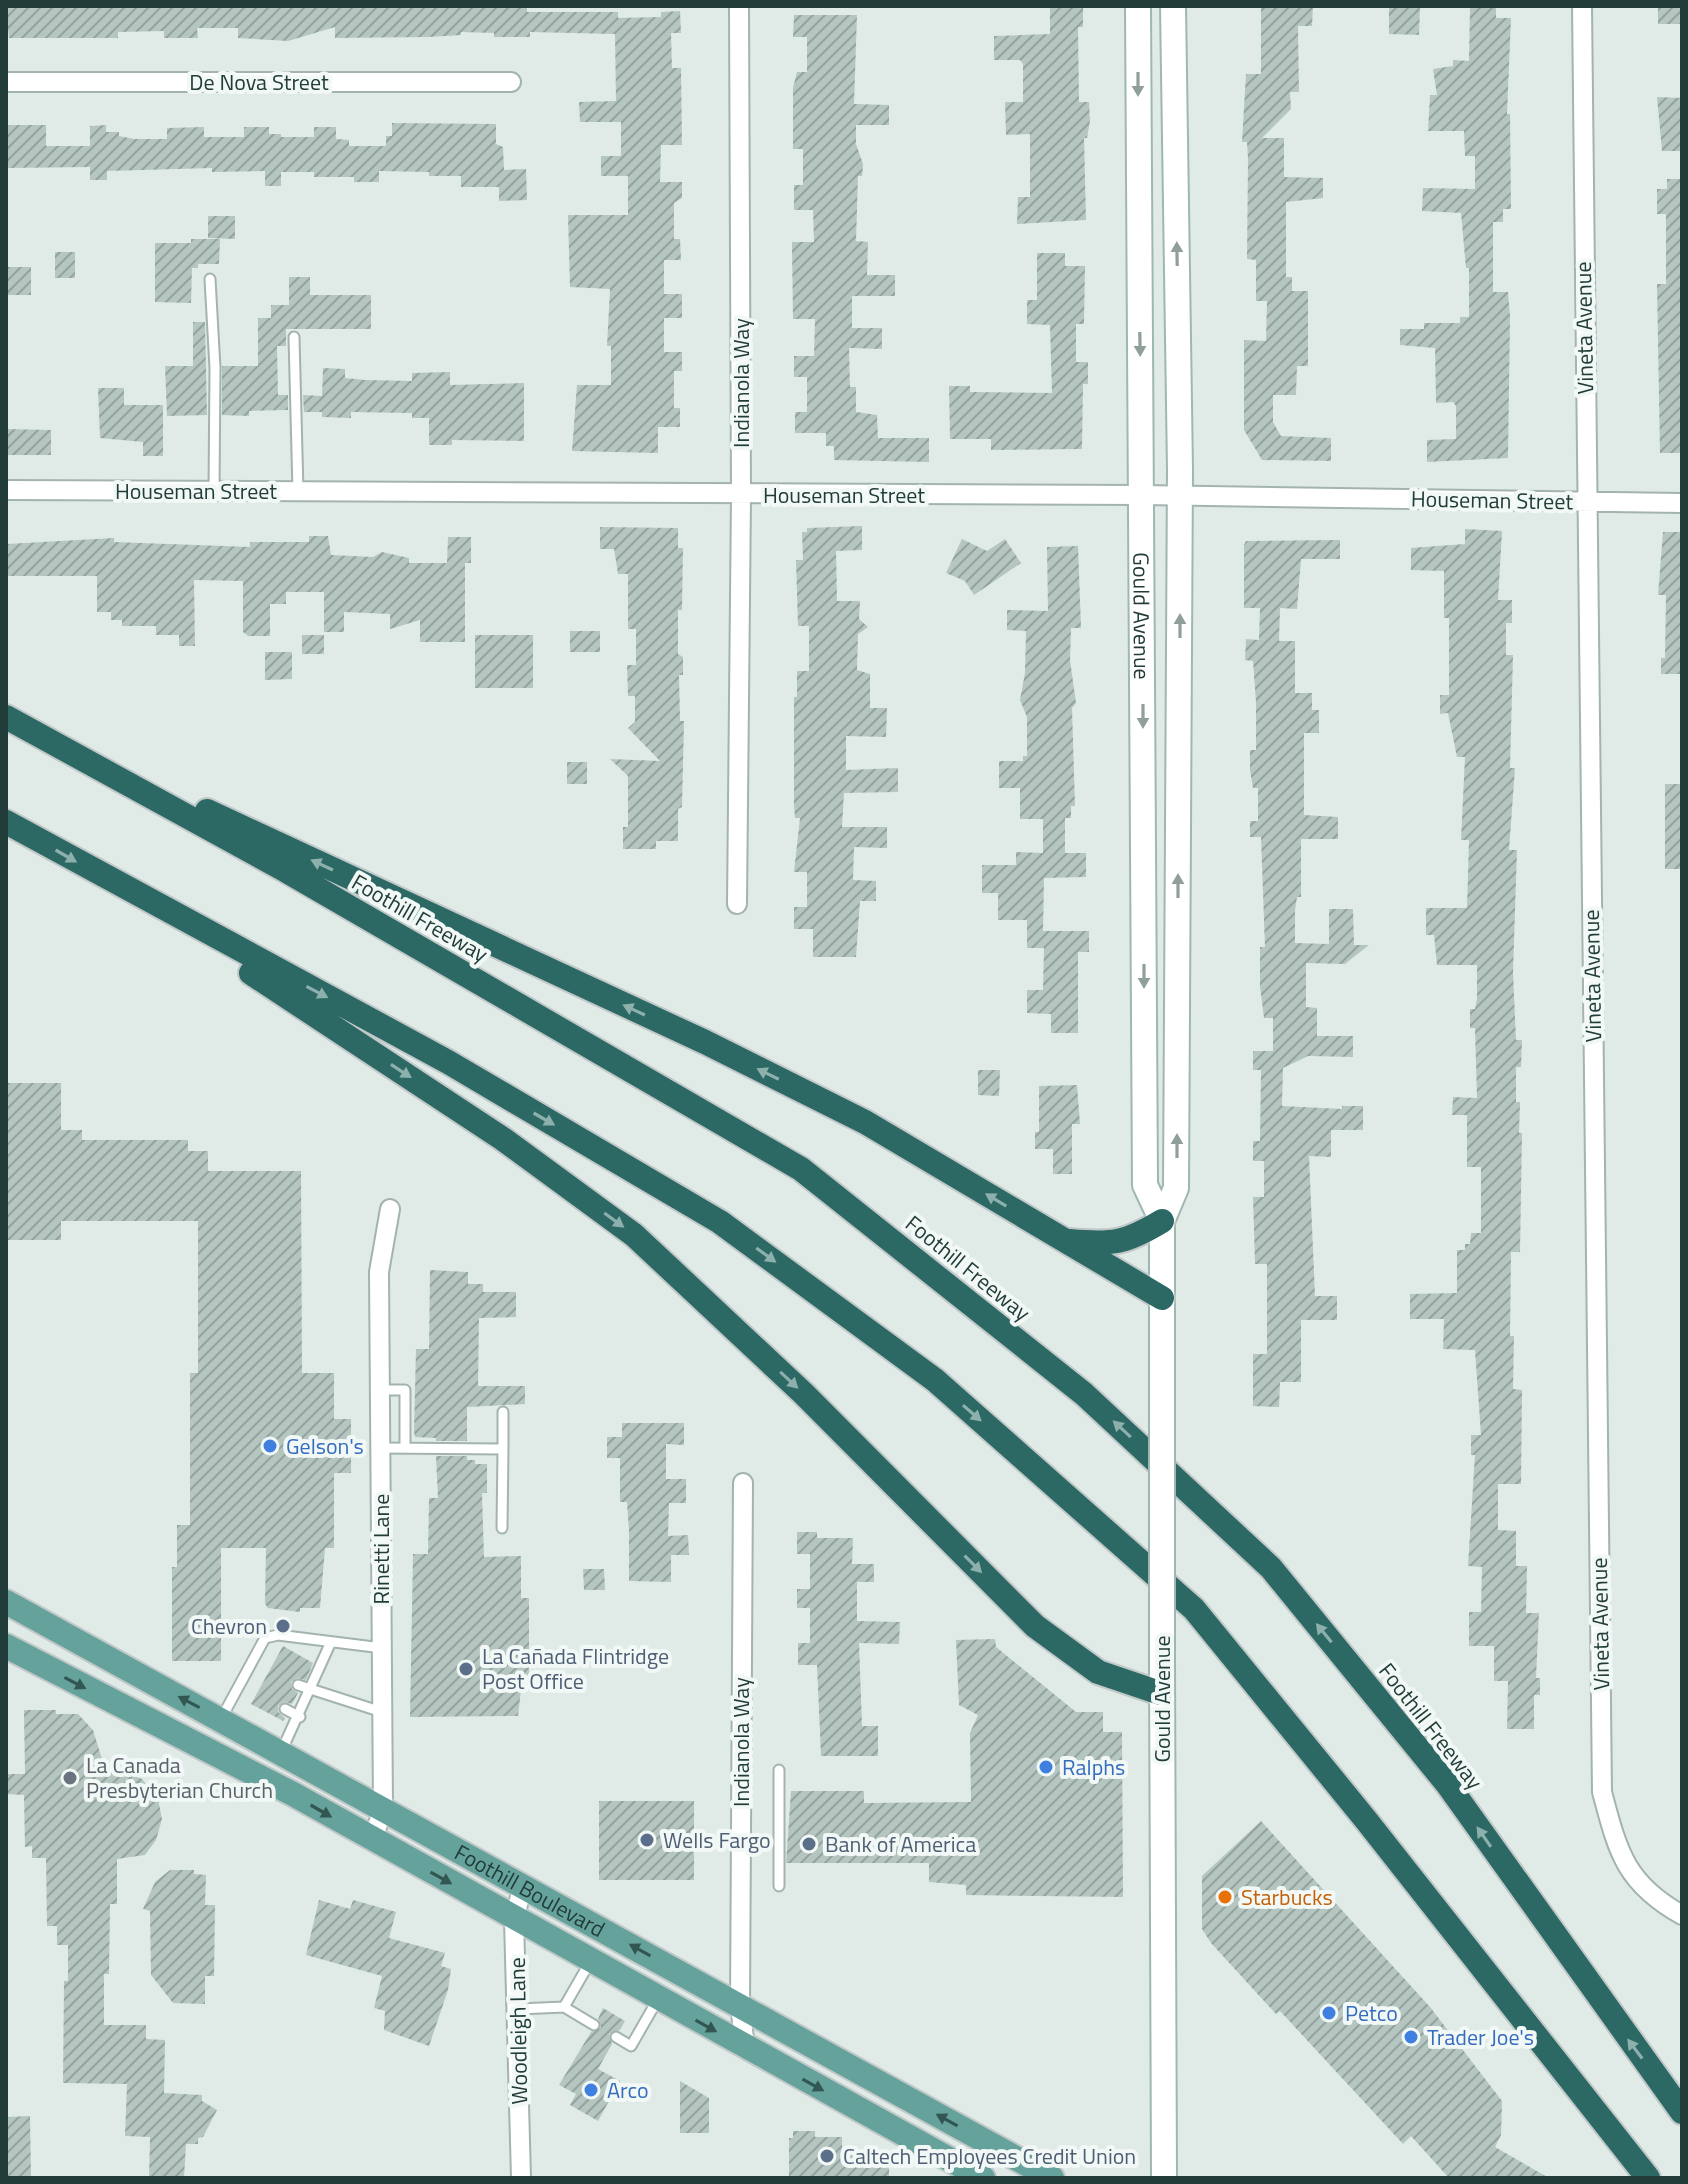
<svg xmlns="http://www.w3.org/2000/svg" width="1688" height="2184" font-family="'Titillium Web',sans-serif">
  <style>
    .building { fill: url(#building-hatch) }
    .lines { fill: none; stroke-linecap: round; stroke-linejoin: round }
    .lane-casing { stroke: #a3b3b0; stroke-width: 13 }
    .street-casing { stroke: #a3b3b0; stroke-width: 22 }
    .secondary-casing { stroke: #9fb7b2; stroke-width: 28 }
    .primary-casing { stroke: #c1c8c8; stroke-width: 28 }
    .highway-casing { stroke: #c1c8c8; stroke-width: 28 }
    .lane { stroke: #fff; stroke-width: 9 }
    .street { stroke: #fff; stroke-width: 18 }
    .secondary { stroke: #fff; stroke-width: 24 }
    .primary { stroke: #64a29b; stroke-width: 24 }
    .highway { stroke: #2c6965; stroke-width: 24 }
    .secondary-bridge-casing { stroke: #9fb7b2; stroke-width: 28; stroke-linecap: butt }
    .secondary-bridge { stroke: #fff; stroke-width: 24 }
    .oneway { fill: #909e9c }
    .oneway2 { fill: #8eb0ad }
    .oneway3 { fill: #325652 }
    .shop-dot { fill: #3f7fe0; stroke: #f1f8f5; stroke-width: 3 }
    .service-dot { fill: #5c6f8a; stroke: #f1f8f5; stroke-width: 3 }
    .worship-dot { fill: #6b7280; stroke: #f1f8f5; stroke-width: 3 }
    .food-dot { fill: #e8710a; stroke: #f1f8f5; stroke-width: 3 }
    .labels { text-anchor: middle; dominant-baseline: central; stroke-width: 8; stroke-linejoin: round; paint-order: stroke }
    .street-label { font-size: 22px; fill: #213c39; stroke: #f1f8f5 }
    .shop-label { font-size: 22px; fill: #366cbe; stroke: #f1f8f5; text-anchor: start }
    .service-label { font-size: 22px; fill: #4e5e75; stroke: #f1f8f5; text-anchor: start }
    .worship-label { font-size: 22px; fill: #5b616d; stroke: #f1f8f5; text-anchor: start }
    .food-label { font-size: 22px; fill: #c56008; stroke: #f1f8f5; text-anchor: start }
  </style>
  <defs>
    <pattern id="building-hatch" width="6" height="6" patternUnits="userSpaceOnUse" patternTransform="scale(2)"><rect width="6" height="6" fill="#b5c6c1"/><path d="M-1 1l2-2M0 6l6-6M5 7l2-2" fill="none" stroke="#93a29e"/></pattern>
  </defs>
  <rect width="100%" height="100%" fill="#e0ebe8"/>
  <path class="building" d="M6 6H527V12H618V18L661 17V12L680 11 681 33H671L672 68H681L682 145H661L660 182H682V198L674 203V239H680L681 260H664V294H682V318H664V352H682V371H674V408H680V427H658V453L572 451 577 385H611V346H607L610 289 570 287 568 215H628V176H601V156H621V122H580L579 102 616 101 615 34 530 32V37H494V33L461 32V35L429 37 335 38V27L288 41 238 38V28H197L198 38H164V31L118 32V38H9Z
    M1050 6H1083V27H1078L1079 102H1089L1090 121 1087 138H1084L1086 220 1017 224 1018 197H1030V134L1006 135 1005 102H1023V64L1020 60H994V36L1050 34Z
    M1261 6H1313L1312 26H1298L1299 92H1290L1291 109 1262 138H1284V177L1323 178V198L1286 202V277H1292V291H1308V366H1297L1296 395H1273V422L1281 436 1331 438V461L1262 460 1244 430V340L1266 341 1267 301H1256V260L1247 259 1248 159 1247 142H1242L1246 74H1261Z
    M1389 6H1420L1419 35 1389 34Z
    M1470 6H1496V18H1511L1507 114H1510L1511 209H1503V222H1493V292H1508L1510 317 1508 458 1427 462V440L1456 439V406L1453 402 1436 403 1435 348 1400 345V329H1424V323H1460V317H1469V268H1466L1461 213 1422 211 1423 188 1475 189V156H1465L1464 131H1428L1430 95H1437L1433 69 1453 66V60L1469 61Z
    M1658 6H1682V24H1658Z
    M794 15H857L854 104 889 105V125H856V144L863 164 862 176H858L856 241 868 242 867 275H895V296H852V328H882V349L849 348 850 387H856V412L877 415 878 438H929V462L834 460V446H826V433H795V412H807V377H794V356H814L815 319H793L792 242H814L813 210H794V185H803V149H793V88L797 72H807V37H793Z
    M1657 97 1682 98V151H1662Z
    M392 123 496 124V144L503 147 504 170 526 169 527 200 499 201V187H461V176H429V172L379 171V182H354V177H314V172H281V186H265V171L212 172V168L107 171V180H90V167L6 168V125H46V146H90V126L106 125V132H119V136L134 139H167V128L204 127V137H244V127H269V134H281V137H314V127H336V139L349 140V146H386V136H392Z
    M1667 179H1682V453H1660L1657 284H1666V214H1657V189H1667Z
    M208 216H235V239L208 238Z
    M191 239H220L219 264H198V268H192L191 303 155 302V243H191Z
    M55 252H75V278H55Z
    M1037 253H1065V266H1085L1084 324H1076V362H1088V384H1083L1082 449 991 450V439H950L949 386H970V392L1052 393 1050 325 1027 324V300H1037Z
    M6 267H31V295H6Z
    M289 277H310V295H371V329H286V346H277L278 395H288V410L249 411V416L222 415V366H258V318H271V305H289Z
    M193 322H205L207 415 167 416 165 366H193Z
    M323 368 345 369V378L365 380 412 381V373L450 372V385L524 383V441L452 440V445H429V418H412V413L351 412V418L322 417V412H304L303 395 322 396Z
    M98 388H124V405H163V456H143V442L100 438Z
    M6 429 51 430V455H6Z
    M862 526V550L836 551 837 601H860L859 619 868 627 858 634 857 670 870 674V708H887L886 737 846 736V770L898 768V792L844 793 842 827H887V848L854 847 853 880 876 881V901H860L856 957H813V929H794V907H807V872H794L800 818H795L794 805V697H797V671H809V626H798L796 560H803L802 532H807V528Z
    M600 527 678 528V548H683L682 610H678V654L683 657V675H679L680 721H684L682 807 678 809V841H656V849H623V827H628V776L610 759 660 761 628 728 635 722V696H628L627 665H636V629H628V574H618L614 549H600Z
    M1465 529 1502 531 1498 600H1512V623H1506V655H1513L1510 768H1515L1509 850H1517L1513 972 1516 1040H1522L1521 1067H1516V1102H1520L1519 1133H1522L1520 1252H1511L1510 1336H1514L1513 1389 1522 1390 1521 1484H1498V1530L1516 1531V1566H1527L1526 1613H1539L1536 1678H1540V1695H1534V1729H1507L1508 1681H1494V1646H1469V1612H1481L1482 1567 1468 1566 1475 1455H1471V1435H1481L1475 1350 1443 1349 1444 1319H1410V1294L1457 1293V1250H1465V1244H1470L1471 1233H1481V1167H1467V1115H1452L1453 1097 1477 1098 1475 1028H1470V1009H1475L1477 999V965H1437L1434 935H1426V908H1467L1469 840H1461L1465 757H1457L1448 713 1440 714V695H1449V618H1444V571L1411 570V548L1465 544Z
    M1663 532H1682V674H1661V658H1665L1666 595H1658Z
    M309 536H328L331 555 373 557 382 552 409 558V563H447L448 537H471V563H465V642H420V620L390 629V614L344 612V632H324V592H286V604H270V636H248L243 632V581L194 580 195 646H179V635H156V626H122V620H111V612H97V576H7V544L114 538V542L250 547V542H309Z
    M962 539 987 551 1005 539 1021 563 974 595 965 581 946 573Z
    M1340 540V559H1301L1297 609 1280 608 1279 641H1295V693H1312V710H1319V733H1304V815L1338 817V839H1301V897H1297L1295 910V943L1329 944V909H1353L1354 945H1369L1345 964 1306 963V1007L1317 1008V1036H1353V1057L1308 1056 1283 1068 1282 1106 1342 1109V1106H1363V1130H1331V1157L1309 1156 1315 1296H1337V1320H1301V1382H1280L1279 1407 1253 1406V1354H1267V1264H1255L1253 1197H1264V1161H1253V1141H1260L1261 1070H1253V1051H1273V1018H1264L1260 986V947H1265L1261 837H1250V821H1258V788H1253L1250 770V750H1256V702L1253 661 1245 660 1246 639 1259 640 1260 608H1244V545L1246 541Z
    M1078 546 1081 628H1071L1070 660 1076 703 1072 708 1075 806H1071V818H1065V853H1086V877L1044 878 1043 931H1089V952H1078V1033H1051V1014L1027 1013V990H1043L1044 948H1027V920H998V893H982V865H1016V852L1043 853V819H1020V788H999V761H1023V756H1027V717L1020 700 1025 673 1026 631 1007 630V610L1048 611 1047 547Z
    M570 631H600V652H570Z
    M302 635H324V654H302Z
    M475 635H533V688H475Z
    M265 652H292V679L265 680Z
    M567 762H587V784H567Z
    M1665 784H1682V869H1665Z
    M978 1070H1000L999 1096 978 1095Z
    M6 1083H61V1130H82V1140H188V1151H208V1171H301L302 1373H334V1419H351V1473H334V1548H325L320 1608H300V1612L268 1608 265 1604 266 1548H221V1661H172V1567H177V1525H190V1373H198V1221H61V1240H6Z
    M1077 1085 1080 1124H1072V1174H1053V1149H1035V1132H1039V1086Z
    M430 1270 468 1272V1284H483V1292H516V1317L479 1318 478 1386H525V1404L467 1407V1441H436V1438L415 1437 414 1432 416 1349H429Z
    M622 1423H684V1445L666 1444V1479H686V1503H669L668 1536 688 1535 689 1555H671V1582L629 1581V1531L627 1502H620V1458H607V1437H622Z
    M436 1456H467V1460H475V1464H487V1493H482L484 1557 521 1556V1598H529V1681H522L518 1716 410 1717 413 1554H428L429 1498H438Z
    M797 1532H817V1538H853L852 1564H874V1582H857V1621L900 1622 899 1644 859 1643 862 1726H878V1756H821L817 1665H798V1643H810V1608H797V1589H810V1554H797Z
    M583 1569H604L605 1590H584Z
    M995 1639 996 1647 1076 1712H1103V1732H1122L1123 1897 966 1895V1885L929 1882V1863H786L791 1791H864V1803L971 1802 970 1733 978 1715 959 1705 956 1640Z
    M283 1646 313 1663 306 1680 297 1678 291 1682 292 1689 298 1693 292 1704 284 1702 278 1706V1712L285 1718 283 1721 251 1704Z
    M24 1710H56V1714H78L93 1730 102 1759 110 1766 142 1779 158 1799 162 1819 156 1840 145 1855 117 1859V1904H110L109 1974H104V2025H146V2039L165 2040 164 2093 202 2095V2101L217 2110 203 2137 198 2138V2144H186L184 2178H149L150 2137 125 2136 127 2084 63 2083 64 1981H68V1945H57V1926H47L46 1858H32V1846L25 1847 24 1795 6 1794V1774H25Z
    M599 1801H694V1880H599Z
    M1261 1821 1430 2007 1502 2101 1501 2135 1495 2147 1549 2178H1449L1411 2136 1403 2144 1280 2011 1276 2014 1211 1943 1202 1929V1876Z
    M170 1870H194V1874L206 1875 205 1905H215L214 1976H205V2004L173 2003 151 1975 150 1911 143 1909 155 1882Z
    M319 1900 350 1909 353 1900 396 1912 389 1938 445 1953 441 1966 451 1969 448 1990 429 2046 384 2030 385 2011 374 2008 382 1976 306 1955Z
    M603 2008 625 2021 620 2030 609 2034 612 2044 598 2069 620 2081 598 2121 570 2105 576 2094 559 2085 591 2032 601 2028 598 2019Z
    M680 2081 709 2098V2133H680Z
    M30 2116 31 2178H8L6 2117Z
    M793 2131H815V2137H842V2153L889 2159V2178H789V2138H793Z"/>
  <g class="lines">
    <defs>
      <path id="lane" d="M210 279 215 368 214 491
        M294 337 298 492
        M380 1390H405V1448
        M503 1412V1449
        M381 1448 503 1449 502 1528
        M298 1685 382 1712
        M285 1709 300 1717
        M222 1717 265 1638 278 1635 382 1648
        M281 1752 330 1644
        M779 1770V1886
        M590 1962 564 2007 594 2025
        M518 2009 564 2007
        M616 2037 631 2046 658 1999"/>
      <path id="street" d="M1582 6 1602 1792C1618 1852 1625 1883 1682 1915
        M6 82H511
        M6 490 1142 495 1682 503
        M737 904 741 496 739 6
        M743 1483 740 2005 745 2047
        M373 1840 383 1808 379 1272 390 1209
        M521 2178 514 1920 523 1885"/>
      <g id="secondary">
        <path id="s1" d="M1138 6 1145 1185 1162 1221"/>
        <path d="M1162 1388V1221L1176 1188 1180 470 1173 6"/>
        <path d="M1162 1662 1164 2178"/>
      </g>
      <g id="primary">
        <path id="s2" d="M6 1602 1052 2178"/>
        <path d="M6 1646 293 1794 983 2178"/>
      </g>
      <path id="highway" d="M6 717 285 870 801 1169 1084 1394 1271 1568 1448 1785 1682 2112
        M207 811 705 1042 865 1122 1162 1298
        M6 822 448 1062 720 1222 935 1380 1194 1609 1366 1820 1648 2178
        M251 973 503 1139 634 1235 804 1394 1035 1626 1098 1672 1160 1693
        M1070 1241C1112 1245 1126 1243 1162 1221"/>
    </defs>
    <use href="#lane" class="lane-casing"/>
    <use href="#street" class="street-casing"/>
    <use href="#secondary" class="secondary-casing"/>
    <use href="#primary" class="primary-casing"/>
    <use href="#highway" class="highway-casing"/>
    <use href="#lane" class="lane"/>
    <use href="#street" class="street"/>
    <use href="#secondary" class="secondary"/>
    <use href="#primary" class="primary"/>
    <use href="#highway" class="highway"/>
    <defs>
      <path id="secondary-bridge" d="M1162 1388V1662"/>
    </defs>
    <use href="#secondary-bridge" class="secondary-bridge-casing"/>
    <use href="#secondary-bridge" class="secondary-bridge"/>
  </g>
  <defs><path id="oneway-solid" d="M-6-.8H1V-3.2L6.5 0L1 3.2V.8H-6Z" transform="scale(2)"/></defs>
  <g class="oneway">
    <use href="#oneway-solid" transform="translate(1138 84) rotate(90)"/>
    <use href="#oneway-solid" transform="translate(1177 254) rotate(-91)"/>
    <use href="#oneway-solid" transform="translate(1140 344) rotate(89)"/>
    <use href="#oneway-solid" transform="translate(1180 626) rotate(-90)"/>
    <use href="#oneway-solid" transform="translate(1143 716) rotate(90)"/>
    <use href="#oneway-solid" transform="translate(1178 886) rotate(-90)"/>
    <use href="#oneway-solid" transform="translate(1144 976) rotate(90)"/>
    <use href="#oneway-solid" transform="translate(1177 1146) rotate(-90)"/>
  </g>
  <g class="oneway2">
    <use href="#oneway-solid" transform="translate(66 856) rotate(30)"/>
    <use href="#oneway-solid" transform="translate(322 865) rotate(-155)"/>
    <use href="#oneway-solid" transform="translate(317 992) rotate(28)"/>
    <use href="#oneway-solid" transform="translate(634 1010) rotate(-155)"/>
    <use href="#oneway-solid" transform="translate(401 1071) rotate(33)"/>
    <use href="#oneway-solid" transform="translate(768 1074) rotate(-154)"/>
    <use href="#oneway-solid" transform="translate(544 1119) rotate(30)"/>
    <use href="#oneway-solid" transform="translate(996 1200) rotate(-149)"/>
    <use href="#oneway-solid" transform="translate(614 1220) rotate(36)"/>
    <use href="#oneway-solid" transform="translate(766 1255) rotate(36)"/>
    <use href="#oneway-solid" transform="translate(789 1380) rotate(43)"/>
    <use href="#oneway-solid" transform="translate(972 1413) rotate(41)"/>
    <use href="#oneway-solid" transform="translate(1122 1429) rotate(-137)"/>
    <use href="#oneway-solid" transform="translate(973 1564) rotate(45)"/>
    <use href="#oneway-solid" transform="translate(1324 1633) rotate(-129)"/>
    <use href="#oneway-solid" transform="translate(1484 1837) rotate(-125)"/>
    <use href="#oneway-solid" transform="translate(1635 2049) rotate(-127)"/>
  </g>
  <g class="oneway3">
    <use href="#oneway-solid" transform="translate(75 1683) rotate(28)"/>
    <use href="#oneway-solid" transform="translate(189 1702) rotate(-152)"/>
    <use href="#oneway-solid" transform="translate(321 1811) rotate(30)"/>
    <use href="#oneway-solid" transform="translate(441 1878) rotate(29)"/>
    <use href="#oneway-solid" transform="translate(640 1950) rotate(-151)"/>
    <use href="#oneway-solid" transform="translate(706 2026) rotate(29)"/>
    <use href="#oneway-solid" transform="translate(813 2085) rotate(29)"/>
    <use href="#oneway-solid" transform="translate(947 2120) rotate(-151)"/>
  </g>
  <g class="shop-dot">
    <circle cx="270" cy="1446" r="8"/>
    <circle cx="1046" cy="1767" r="8"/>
    <circle cx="1329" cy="2013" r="8"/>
    <circle cx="1411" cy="2037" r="8"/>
    <circle cx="591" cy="2090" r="8"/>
  </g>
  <g class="service-dot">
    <circle cx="283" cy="1626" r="8"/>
    <circle cx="466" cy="1669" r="8"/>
    <circle cx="647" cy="1840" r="8"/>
    <circle cx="809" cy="1844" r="8"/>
    <circle cx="827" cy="2156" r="8"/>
  </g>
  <circle class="worship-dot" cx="70" cy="1778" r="8"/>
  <circle class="food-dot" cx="1225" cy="1897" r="8"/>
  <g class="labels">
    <g class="street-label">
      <text x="259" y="82">De Nova Street</text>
      <text transform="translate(1584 328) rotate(-91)">Vineta Avenue</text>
      <text transform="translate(741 383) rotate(-90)">Indianola Way</text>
      <text x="196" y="491">Houseman Street</text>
      <text x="844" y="495">Houseman Street</text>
      <text transform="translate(1492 500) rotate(1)">Houseman Street</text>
      <text stroke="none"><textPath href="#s1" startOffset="610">Gould Avenue</textPath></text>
      <text transform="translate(420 918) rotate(30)">Foothill Freeway</text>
      <text transform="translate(1592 976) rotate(-91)">Vineta Avenue</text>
      <text transform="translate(968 1268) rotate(39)">Foothill Freeway</text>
      <text transform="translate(381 1549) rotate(-90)">Rinetti Lane</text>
      <text transform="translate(1600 1624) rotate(-91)">Vineta Avenue</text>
      <text transform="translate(1162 1699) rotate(-90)">Gould Avenue</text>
      <text transform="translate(1431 1726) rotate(52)">Foothill Freeway</text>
      <text transform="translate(741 1742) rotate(-90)">Indianola Way</text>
      <text stroke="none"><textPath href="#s2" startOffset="598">Foothill Boulevard</textPath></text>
      <text transform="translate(518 2031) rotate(-91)">Woodleigh Lane</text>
    </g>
    <g class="shop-label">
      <text x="286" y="1446">Gelson's</text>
      <text x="1062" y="1767">Ralphs</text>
      <text x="1345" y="2013">Petco</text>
      <text x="1427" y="2037">Trader Joe's</text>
      <text x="607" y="2090">Arco</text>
    </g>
    <g class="service-label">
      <text x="267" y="1626" text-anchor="end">Chevron</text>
      <text x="482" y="1656">La Cañada Flintridge<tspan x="482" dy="25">Post Office</tspan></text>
      <text x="663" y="1840">Wells Fargo</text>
      <text x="825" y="1844">Bank of America</text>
      <text x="843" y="2156">Caltech Employees Credit Union</text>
    </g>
    <g class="worship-label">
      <text x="86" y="1765">La Canada<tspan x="86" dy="25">Presbyterian Church</tspan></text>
    </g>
    <g class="food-label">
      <text x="1241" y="1897">Starbucks</text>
    </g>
  </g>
  <rect width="1688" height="2184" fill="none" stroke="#213c39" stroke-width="16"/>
</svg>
